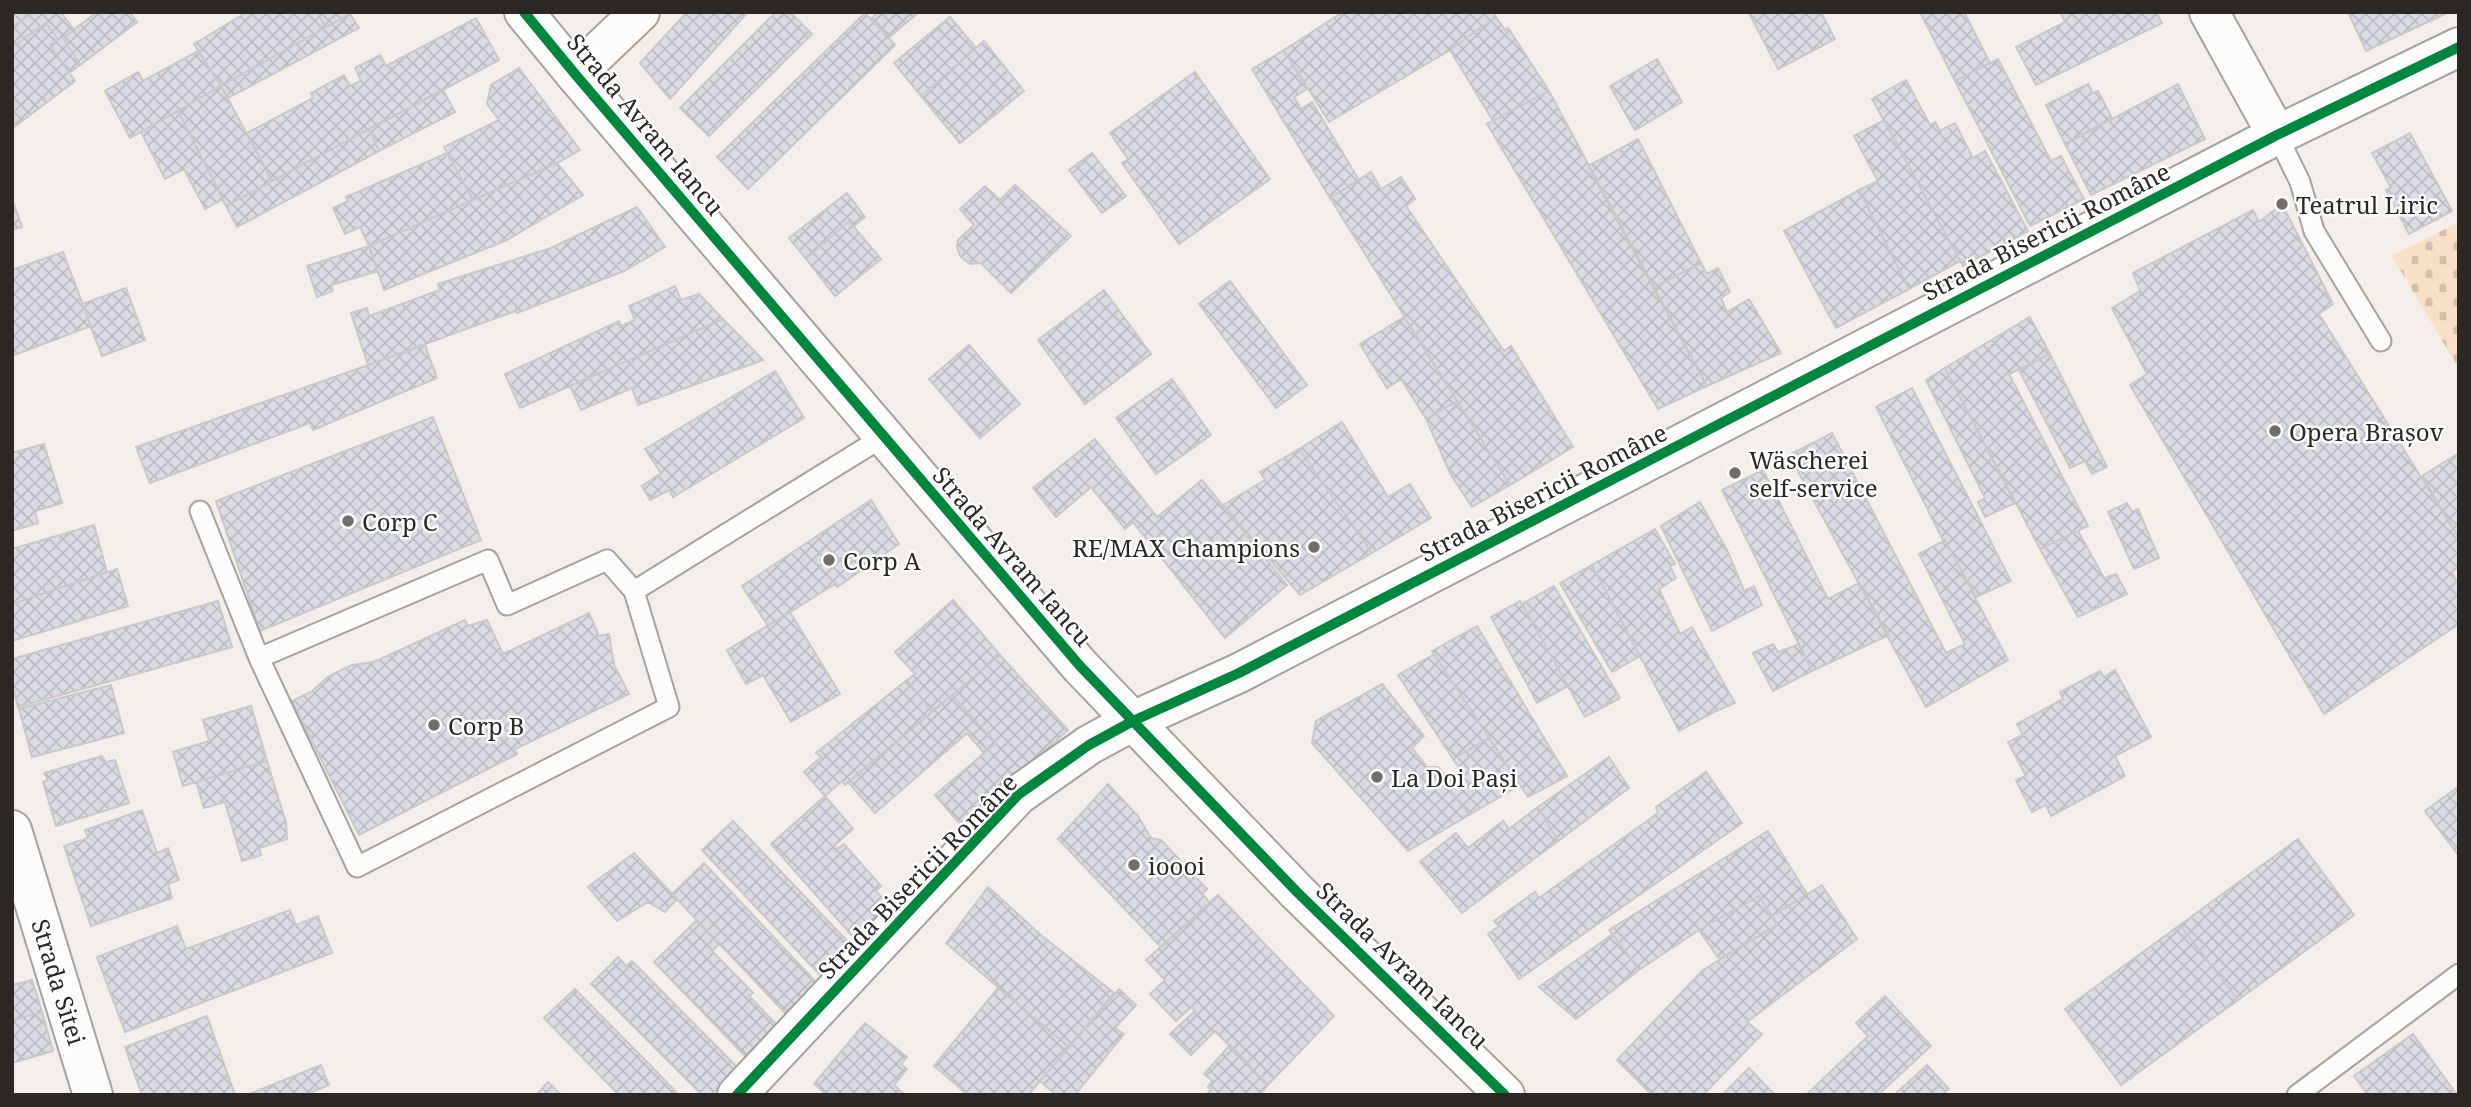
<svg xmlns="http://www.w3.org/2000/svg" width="2471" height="1107" font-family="'Noto Serif',serif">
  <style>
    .cemetery { fill: url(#cemetery-stones) }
    .building { fill: url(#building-cross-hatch); stroke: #cac8c7; stroke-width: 2 }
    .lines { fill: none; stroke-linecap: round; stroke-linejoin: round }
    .service-casing { stroke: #a6a29e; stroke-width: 23 }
    .minor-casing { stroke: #a6a29e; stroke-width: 42 }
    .tertiary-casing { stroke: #a6a29e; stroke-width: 42 }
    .service { stroke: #fdfcfc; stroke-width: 19 }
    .minor { stroke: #fdfcfc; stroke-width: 38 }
    .tertiary { stroke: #fdfcfc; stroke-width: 38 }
    .cycleway-casing { stroke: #fff; stroke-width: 15 }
    .cycleway { stroke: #00873e; stroke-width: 10 }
    .poi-dot { fill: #716d69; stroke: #fff; stroke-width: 2.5 }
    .labels { text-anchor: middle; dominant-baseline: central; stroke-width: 5; stroke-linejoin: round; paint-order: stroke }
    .street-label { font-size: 24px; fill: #2b2824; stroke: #fff }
    .poi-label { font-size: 24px; fill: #2b2824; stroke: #fff; text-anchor: start }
  </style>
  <defs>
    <pattern id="cemetery-stones" width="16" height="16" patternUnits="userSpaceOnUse" patternTransform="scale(1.75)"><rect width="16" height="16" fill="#f7e0c6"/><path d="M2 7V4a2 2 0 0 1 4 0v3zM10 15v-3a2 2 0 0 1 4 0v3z" fill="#d4c0aa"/></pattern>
    <pattern id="building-cross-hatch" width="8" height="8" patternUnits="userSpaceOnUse" patternTransform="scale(1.75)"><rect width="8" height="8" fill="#dbdbe6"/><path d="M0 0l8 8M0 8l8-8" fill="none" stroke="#bcbcc5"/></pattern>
  </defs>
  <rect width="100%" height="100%" fill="#f3eee9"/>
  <path class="cemetery" d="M2459 222V369L2392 256Z"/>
  <path class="building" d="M12 12H34L12 27Z
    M34 12H61L74 30 63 38 80 65 69 73 50 45 58 39 46 23 12 47V27Z
    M97 12H130L137 22 80 65 63 38Z
    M247 12H317L326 27 221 86 194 44Z
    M317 12H354L326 27Z
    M687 12H748L670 99 640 63Z
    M776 12H790L812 34 709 136 680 108Z
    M878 12H919L888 38 871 19Z
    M1343 12H1493L1496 17 1450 50 1329 122 1284 50Z
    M1821 12 1835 39 1778 69 1749 13Z
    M1920 12H1964L1990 63 1955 81Z
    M2060 12H2156L2162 23 2036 85 2016 47 2065 22Z
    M2348 12H2449L2366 51Z
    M865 13 895 45 748 189 717 157Z
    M350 14 359 28 228 98 221 86Z
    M950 17 976 48 921 96 894 63Z
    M1496 17 1505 30 1508 28 1549 91 1493 121 1450 50Z
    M476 18 499 60 272 181 247 133 313 98 311 93 344 75 350 86 361 81 355 68 380 55 386 66Z
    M46 23 58 39 50 45 75 81 14 127 12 47Z
    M984 41 1024 91 960 143 921 96Z
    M1284 50 1307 89 1294 97 1301 109 1312 102 1359 180 1330 198 1252 69Z
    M198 51 221 86 130 138 105 91 138 72 143 81Z
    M1657 59 1682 102 1635 130 1610 86Z
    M1998 59 2051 161 2061 156 2084 199 2030 226 1955 81Z
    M519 68 580 150 557 163 473 200 444 147 499 120 487 104 491 85Z
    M1195 72 1270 179 1179 244 1122 163 1128 159 1110 133Z
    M1906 80 1930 125 1935 122 1940 131 1955 123 1973 158 1985 151 2028 231 1963 266 1872 99Z
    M2088 84 2093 93 2098 91 2112 118 2065 144 2046 105Z
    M2178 84 2205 139 2091 195 2065 144Z
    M221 86 272 181 226 206 178 111Z
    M443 90 455 112 379 151 369 129Z
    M1549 91 1707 386 1658 409 1487 124Z
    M178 111 223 199 205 209 184 169 165 179 141 132Z
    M1884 120 1960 261 1909 289 1859 190 1878 181 1854 136Z
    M369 129 379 151 237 227 226 206Z
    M2410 133 2452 211 2409 234 2386 190 2391 188 2372 153Z
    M1638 139 1701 263 1653 288 1588 166Z
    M447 153 473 200 369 246 360 227 345 234 333 208 348 201 346 197Z
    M1092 153 1126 196 1102 213 1069 170Z
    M557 163 583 195 507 240 384 290 369 246Z
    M1371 172 1381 189 1401 177 1415 199 1406 206 1504 351 1511 346 1573 447 1510 485 1330 198Z
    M1015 185 1071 236 1011 293 981 263 970 264 960 256 957 247 958 240 974 225 960 209 985 186 1000 200Z
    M1859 190 1909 289 1836 328 1784 231Z
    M847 193 865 217 854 226 849 221 806 259 789 238Z
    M12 198 22 227 12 230Z
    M2282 204 2333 304 2319 314 2459 538V567L2452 572 2459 586V624L2324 714 2130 385 2147 374 2112 308 2140 291 2133 273 2253 210 2259 222Z
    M637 207 665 247 624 271 517 313 515 311 368 365 351 313 367 308 369 316 440 290 438 284 551 248Z
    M849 221 881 259 835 296 806 259Z
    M369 246 378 271 331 285 333 291 317 297 307 266Z
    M63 252 91 326 12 356V270Z
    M1701 263 1707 274 1718 268 1730 292 1721 298 1727 312 1749 299 1781 353 1707 386 1653 288Z
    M1230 281 1307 385 1276 408 1199 304Z
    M675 286 681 300 699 294 723 319 520 408 505 374 619 321 621 326 635 320 629 306Z
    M126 288 145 340 102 356 82 304Z
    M1104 290 1151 354 1085 404 1038 340Z
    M1404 317 1457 401 1426 419 1401 379 1387 388 1360 344Z
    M2030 317 2050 354 2009 374 2088 526 2040 549 1945 368Z
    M723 319 763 360 638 405 632 388 581 410 570 386Z
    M425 345 437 378 313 430 310 423 150 483 136 447Z
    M969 345 1020 404 980 438 929 379Z
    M2050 354 2107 467 2092 474 2085 461 2070 468 2019 370Z
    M1945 368 2015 503 1985 517 1978 502 1985 498 1926 380Z
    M775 371 804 418 673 497 669 490 650 500 642 486 661 473 645 449Z
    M1172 379 1211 435 1156 474 1116 418Z
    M1912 388 2011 581 1976 597 1945 540H1943L1876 407Z
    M1457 401 1510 485 1472 507 1451 475 1426 419Z
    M433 417 481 540 260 631 216 501Z
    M1342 422 1388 497 1410 484 1431 518 1372 553 1299 449Z
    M1832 433 1946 653 1965 644 1919 554 1945 540 2008 660 1926 707 1789 455Z
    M1095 439 1157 517 1202 480 1287 585 1225 638 1133 522 1125 529 1091 487 1056 517 1033 488Z
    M44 444 62 503 35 511 38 523 12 531V453Z
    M1299 449 1372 553 1300 595 1223 505 1265 480 1260 472Z
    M2459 453V538L2422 476Z
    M1763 470 1828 599 1859 583 1889 635 1812 671 1722 490Z
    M871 500 899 544 837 587 835 584 768 626 742 586Z
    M1700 502 1729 554 1744 591 1754 586 1762 605 1712 631 1661 526Z
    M2127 503 2132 512 2138 509 2159 558 2134 569 2108 512Z
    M94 525 107 572 12 604V549Z
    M1655 529 1675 564 1670 566 1676 578 1659 589 1680 634 1692 627 1735 703 1714 712 1679 731 1592 565Z
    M2078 531 2104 578 2116 574 2127 594 2078 617 2040 549Z
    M1592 565 1640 656 1612 672 1560 583Z
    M117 569 128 606 12 641V604Z
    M1554 586 1620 698 1585 717 1522 604Z
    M953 600 1000 655 932 712 907 680 915 674 895 652Z
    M218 601 232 647 18 707 12 685V659Z
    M1520 601 1568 686 1537 703 1491 617Z
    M790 612 840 694 791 722 763 675 746 684 727 650Z
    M589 613 599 636 609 634 614 665 629 694 515 749 517 754 359 835 292 701 311 692 329 676 352 665 374 662 465 620 468 626 487 620 503 654Z
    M1477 626 1567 776 1528 797 1432 651Z
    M1773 644 1778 652 1799 644 1812 671 1773 691 1753 653Z
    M1434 654 1489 738 1453 759 1398 675Z
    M1000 655 1068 730 961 825 935 795 996 743 952 695Z
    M2115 670 2151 737 2115 756 2125 776 2051 816 2046 805 2032 812 2016 780 2026 776 2008 742 2023 735 2017 724 2063 699 2060 692 2100 671 2104 677Z
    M907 680 932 712 845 785 842 781 825 796 804 772 821 757 816 753Z
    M1382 684 1424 736 1412 748 1427 767H1438L1449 781 1445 783 1469 815 1408 851 1312 743 1316 721Z
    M111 685 124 733 32 757 19 709Z
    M952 695 996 743 984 753 967 733 875 813 848 782Z
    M251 706 267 761 183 786 173 752 209 741 203 720Z
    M1489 738 1520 785 1469 815 1445 783 1462 772 1453 759Z
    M102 756 106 762 115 760 129 803 56 826 43 782 48 780 44 773Z
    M1609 757 1629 788 1558 841 1538 807Z
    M267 761 286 823 287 839 259 848 261 855 242 861 225 802 204 808 196 782Z
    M1706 772 1742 823 1519 979 1488 934 1499 926 1494 921 1535 892 1539 898 1658 813 1656 807Z
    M1108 784 1138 816 1151 838 1161 840 1207 889 1202 894 1210 903 1161 947 1058 839Z
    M2459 786V856L2425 811Z
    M825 796 853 829 834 846 837 849 844 844 881 886 876 891 891 907 855 939 771 844Z
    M1538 807 1558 841 1462 913 1420 862 1456 833 1468 848 1503 821 1509 829Z
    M142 810 157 853 168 848 179 880 168 884 172 898 91 926 64 846 88 838 85 830Z
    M733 821 851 945 820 975 702 850Z
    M1768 831 1807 894 1772 916 1759 896 1699 930 1639 970 1609 930Z
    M2298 839 2354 915 2238 1000 2180 925Z
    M634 853 677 899 665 912 648 902 617 921 588 887Z
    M704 863 817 983 785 1013 672 894Z
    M1822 885 1857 939 1747 1022 1762 1034 1703 1095H1652L1617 1060 1703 970 1777 925 1772 916Z
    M988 887 1042 936 1114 993 1069 1047 946 943Z
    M1218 895 1334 1016 1268 1085 1215 1031 1191 1055 1170 1034 1195 1011 1191 1007 1176 1021 1150 994 1165 980 1146 960Z
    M1759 896 1777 925 1719 959 1699 930Z
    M290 910 296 925 318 916 332 953 125 1032 97 957 177 926 186 949Z
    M696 921 719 944 712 951 753 993 749 996 777 1025 745 1056 654 962Z
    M2180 925 2238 1000 2121 1085 2065 1009Z
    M1613 934 1639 970 1576 1019 1539 987Z
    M618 957 626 966 632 961 738 1068 711 1095H702L591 984Z
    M32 980 42 1012 12 1020V985Z
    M998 988 1069 1047 1028 1095H968L934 1066Z
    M575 989 660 1075 679 1095H619L544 1018Z
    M1119 989 1136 1005 1115 1028 1124 1034 1075 1095H1056L1040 1081Z
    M1885 996 1931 1046 1878 1095H1806L1868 1036 1856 1023Z
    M42 1012 53 1051 12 1063V1020Z
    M207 1016 235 1095H142L125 1047Z
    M865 1023 907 1057 901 1064 907 1069 894 1085 905 1095H827L814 1084Z
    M2413 1034 2457 1095H2368L2354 1076Z
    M1230 1045 1268 1085 1259 1095H1206L1211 1090 1208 1087 1212 1081 1204 1074Z
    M321 1065 329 1085 305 1095H247Z
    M1927 1065 1949 1089 1942 1095H1894Z
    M1749 1068 1775 1095H1722Z
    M548 1082 561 1095H536Z"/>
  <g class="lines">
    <defs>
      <path id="service" d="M2277 135 2300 182 2314 231 2381 341
        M200 511 259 658
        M634 591 669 707 357 867 259 658 488 560 507 605 607 560 634 591 883 437
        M2297 1095 2459 974"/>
      <path id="minor" d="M2209 12 2277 135
        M575 74 640 12
        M12 830 93 1095
        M737 1095 1018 795 1089 745 1133 721 1239 673 2277 135 2459 47"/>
      <path id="tertiary" d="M524 12 575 74 1080 666 1297 892 1505 1095"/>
    </defs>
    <use href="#service" class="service-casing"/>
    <use href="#minor" class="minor-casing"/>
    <use href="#tertiary" class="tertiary-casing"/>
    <use href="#service" class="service"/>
    <use href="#minor" class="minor"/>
    <use href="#tertiary" class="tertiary"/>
    <defs>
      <path id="cycleway" d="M524 12 575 74 1080 666 1297 892 1505 1095
        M737 1095 1018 795 1089 745 1133 721 1239 673 2277 135 2459 47"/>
    </defs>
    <use href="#cycleway" class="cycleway-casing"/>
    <use href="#cycleway" class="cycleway"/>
  </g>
  <g class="poi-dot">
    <circle cx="2282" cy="204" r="7"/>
    <circle cx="2275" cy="431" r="7"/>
    <circle cx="1735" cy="473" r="7"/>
    <circle cx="348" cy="521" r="7"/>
    <circle cx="1314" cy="547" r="7"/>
    <circle cx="829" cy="560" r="7"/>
    <circle cx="434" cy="725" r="7"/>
    <circle cx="1377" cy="777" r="7"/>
    <circle cx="1134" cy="865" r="7"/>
  </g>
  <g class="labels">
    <g class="street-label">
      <text transform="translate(646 124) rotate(50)">Strada Avram Iancu</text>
      <text transform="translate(2046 231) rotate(-27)">Strada Bisericii Române</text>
      <text transform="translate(1543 492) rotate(-27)">Strada Bisericii Române</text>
      <text transform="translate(1013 556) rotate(49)">Strada Avram Iancu</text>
      <text transform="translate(917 876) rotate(-46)">Strada Bisericii Române</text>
      <text transform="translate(1403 965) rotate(44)">Strada Avram Iancu</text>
      <text transform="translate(59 982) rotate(73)">Strada Sitei</text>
    </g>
    <g class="poi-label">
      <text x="2296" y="204">Teatrul Liric</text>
      <text x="2289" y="431">Opera Brașov</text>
      <text x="1749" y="459">Wäscherei<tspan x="1749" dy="28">self-service</tspan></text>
      <text x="362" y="521">Corp C</text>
      <text x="1300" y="547" text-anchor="end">RE/MAX Champions</text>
      <text x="843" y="560">Corp A</text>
      <text x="448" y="725">Corp B</text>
      <text x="1391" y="777">La Doi Pași</text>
      <text x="1148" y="865">ioooi</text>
    </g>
  </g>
  <rect width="2471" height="1107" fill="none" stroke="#2b2824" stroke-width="28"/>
</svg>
